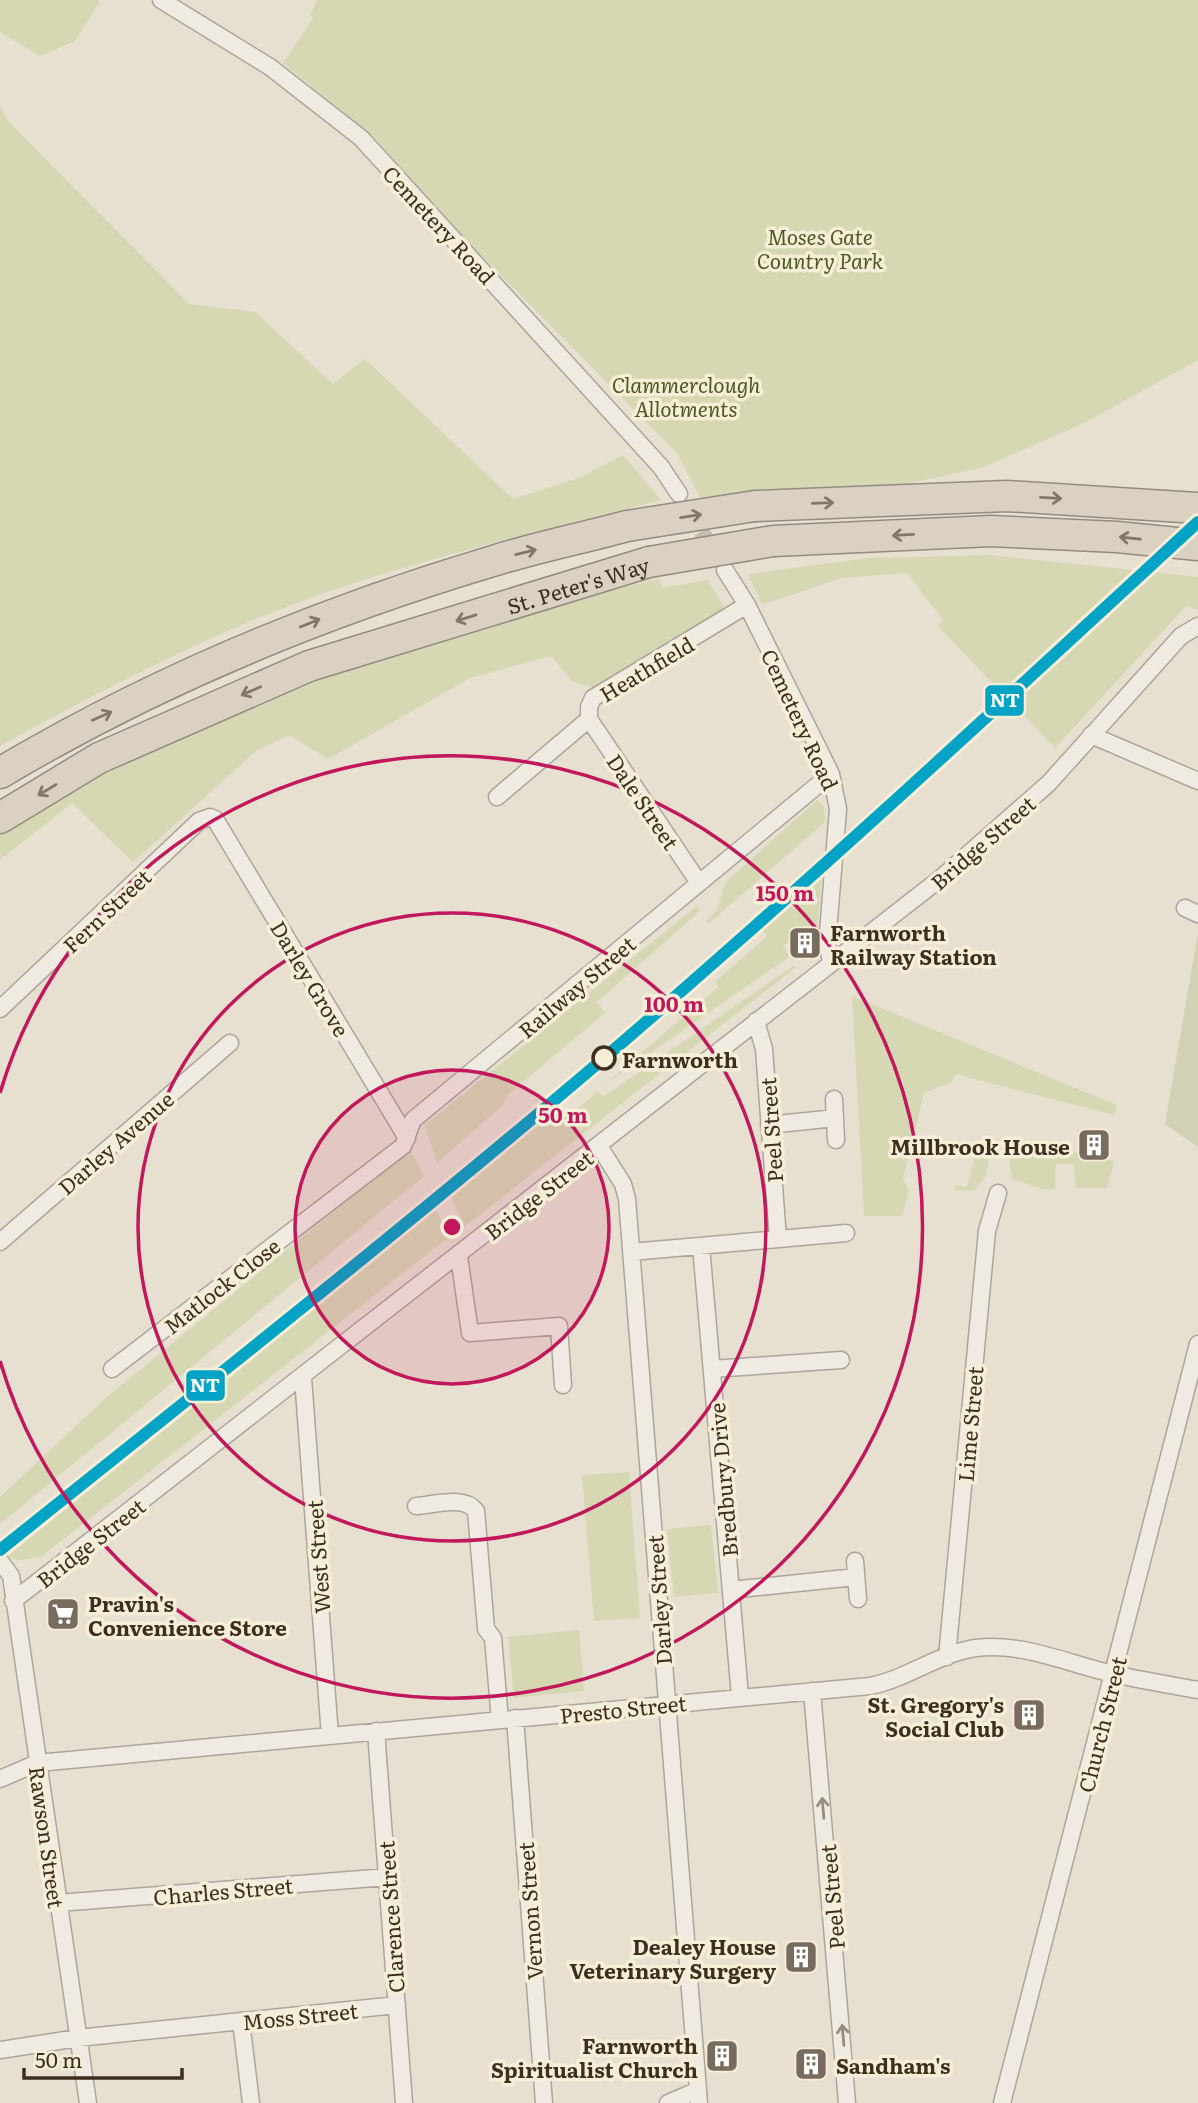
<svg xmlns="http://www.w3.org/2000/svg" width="1198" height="2103" font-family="Literata,serif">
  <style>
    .green { fill: #d6d7b3 }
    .cemetery { fill: #d1d1b3 }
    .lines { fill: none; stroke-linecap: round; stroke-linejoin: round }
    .street-tunnel { stroke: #c5bcae; stroke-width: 16; stroke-dasharray: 16 8; stroke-linecap: butt }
    .street-casing { stroke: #ada599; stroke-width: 19 }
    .highway-casing { stroke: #928b80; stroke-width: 33 }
    .street { stroke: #efebe3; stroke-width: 16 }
    .highway { stroke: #dad1c2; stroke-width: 30 }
    .highway-bridge-casing { stroke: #928b80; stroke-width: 33; stroke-linecap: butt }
    .highway-bridge { stroke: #dad1c2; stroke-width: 30 }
    .rail-1-casing { stroke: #f7eed8; stroke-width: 18 }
    .rail-1 { stroke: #03a3c5; stroke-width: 12 }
    .oneway { stroke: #847769 }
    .oneway2 { stroke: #968c82 }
    .ring { fill: none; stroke: #c2185b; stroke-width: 3.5 }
    .stop-dot { fill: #f7eed8; stroke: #3d2e20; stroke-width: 3.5 }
    .labels { text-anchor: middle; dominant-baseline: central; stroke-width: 7; stroke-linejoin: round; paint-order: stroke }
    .street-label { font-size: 21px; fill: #3d2e20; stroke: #f7eed8 }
    .park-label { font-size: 21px; font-style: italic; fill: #4d5a26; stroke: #f7eed8 }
    .poi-label { font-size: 21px; font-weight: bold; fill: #3d2e20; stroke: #f7eed8; text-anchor: end }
    .stop-label { font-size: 21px; font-weight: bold; fill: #3d2e20; stroke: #f7eed8; text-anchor: start }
    .centre { fill: #c2185b; stroke: #f7eed8; stroke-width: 3.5 }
    .ring-label { font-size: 21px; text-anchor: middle; font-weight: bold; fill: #c2185b; stroke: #f7eed8; stroke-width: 7; stroke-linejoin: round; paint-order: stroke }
    .line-badge { stroke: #f7eed8; stroke-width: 2.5 }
    .badge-label { font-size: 19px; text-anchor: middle; font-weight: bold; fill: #fff }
  </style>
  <rect width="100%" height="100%" fill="#e7e0d1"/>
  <path class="green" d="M0 0H98L99 3 75 41 40 56 0 32Z
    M317 0H1198V360L1084 423 984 467 883 489 703 503 677 453 450 224 374 137 283 63 313 18 310 15Z
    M0 106 9 122 189 304 255 312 333 384 365 359 513 499 579 478 623 455 661 500C526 535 387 566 258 618 169 655 84 700 0 746Z
    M990 555 1198 577V610L1186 606 1055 748 938 626 943 620 907 573 842 578 762 605 748 574 868 558Z
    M659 579 663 588 707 580 726 609 595 688 573 682 551 656 470 678 328 759 289 735 256 751 133 862 72 803 0 860V831L59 793 273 690 525 609Z
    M817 800 824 806 825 822 708 924 706 921 717 910 725 883Z
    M822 876 817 926 783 945 789 957 604 1085 718 987 715 982 767 936 759 927Z
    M697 906 700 911 597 1002 605 1013 507 1095 503 1105 437 1163 425 1125Z
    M793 966 796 967 464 1227 450 1194 521 1135 561 1116 565 1120 598 1091 603 1097Z
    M852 996 1117 1105 1114 1115 955 1074 952 1082 924 1093 903 1179 909 1190 902 1216H864Z
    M997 1139 1053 1153 1055 1147 1114 1161 1107 1188H1076L1074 1164H1056L1055 1189H1042L1012 1179 1008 1150 1001 1148Z
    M979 1143 989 1161 985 1178 974 1191 954 1190 956 1185 967 1187Z
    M410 1149 424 1176 0 1524V1497L108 1396Z
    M435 1207 449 1237 42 1556C31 1558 17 1564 8 1556Z
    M629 1472 640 1618 594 1621 582 1475Z
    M711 1525 718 1593 674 1597 667 1529Z
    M579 1630 584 1691 514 1698 508 1637Z"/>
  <path class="cemetery" d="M1198 933V1147L1165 1124Z"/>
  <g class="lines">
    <path class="street-tunnel" d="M689 511 716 555"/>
    <defs>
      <path id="street" d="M161 0 270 67 361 138 661 467 679 494
        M725 570 747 605 831 774 838 809 827 944 831 961
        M589 719 699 883
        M1091 735 1198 781
        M497 797 589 719V707L593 698 747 605
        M1185 908 1198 914
        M0 1009 199 821 210 817 215 819 407 1138
        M756 1021 764 1049 778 1239
        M834 1099 836 1140
        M769 1125 835 1118
        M599 1146 623 1184 627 1199 699 2103
        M0 1242 230 1043
        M701 1246 740 1696
        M631 1252 846 1233
        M459 1256 470 1333 559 1326 563 1385
        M112 1369 403 1146 413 1120 831 774
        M712 1369 841 1360
        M303 1378 330 1736
        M416 1506C434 1505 464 1495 476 1511L486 1629 493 1638 500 1720
        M0 1561 11 1576 88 2103
        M855 1561 858 1599
        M731 1590 856 1577
        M13 1601 941 878 1049 783 1181 636 1198 626
        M947 1657 987 1231 998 1193
        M812 1691 847 2103
        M515 1718 544 2103
        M376 1731 404 2103
        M0 1779 37 1763 870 1686C907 1679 939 1653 976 1648 1022 1642 1069 1664 1113 1674 1141 1680 1170 1685 1198 1690
        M58 1903 387 1877
        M241 2021 251 2103
        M0 2050 78 2038 397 2005
        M668 2103 696 2091
        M1002 2103 1198 1344"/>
      <g id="highway">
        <path d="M755 506 1007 496 1198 508"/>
        <path d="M773 541 991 531 1117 537 1198 545"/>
        <path d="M0 773C153 682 322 612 493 561 537 547 583 538 627 526"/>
        <path id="s1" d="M0 818 99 758 309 666 649 562"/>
      </g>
    </defs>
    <use href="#street" class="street-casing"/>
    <use href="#highway" class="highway-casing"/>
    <use href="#street" class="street"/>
    <use href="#highway" class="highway"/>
    <defs>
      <path id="highway-bridge" d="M627 526 755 506
        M649 562 773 541"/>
    </defs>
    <use href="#highway-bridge" class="highway-bridge-casing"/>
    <use href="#highway-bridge" class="highway-bridge"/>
    <defs>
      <path id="rail-1" d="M0 1550C202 1388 406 1227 603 1059 806 885 1002 703 1198 522"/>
    </defs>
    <use href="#rail-1" class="rail-1-casing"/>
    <use href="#rail-1" class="rail-1"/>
  </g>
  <defs><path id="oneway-shaft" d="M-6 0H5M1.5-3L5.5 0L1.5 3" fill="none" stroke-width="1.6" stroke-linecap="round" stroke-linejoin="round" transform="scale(1.75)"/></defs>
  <g class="oneway">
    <use href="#oneway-shaft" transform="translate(1051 498) rotate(3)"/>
    <use href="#oneway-shaft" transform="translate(823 503) rotate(-2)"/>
    <use href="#oneway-shaft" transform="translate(691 516) rotate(-9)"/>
    <use href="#oneway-shaft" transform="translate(903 535) rotate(177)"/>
    <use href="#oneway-shaft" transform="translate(1130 538) rotate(-174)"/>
    <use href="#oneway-shaft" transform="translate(526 552) rotate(-14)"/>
    <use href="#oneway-shaft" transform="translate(466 618) rotate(163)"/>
    <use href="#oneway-shaft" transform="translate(310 623) rotate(-22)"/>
    <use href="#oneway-shaft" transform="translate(251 691) rotate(156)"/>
    <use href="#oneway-shaft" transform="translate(102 716) rotate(-24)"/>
    <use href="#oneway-shaft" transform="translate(47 790) rotate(149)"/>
  </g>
  <g class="oneway2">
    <use href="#oneway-shaft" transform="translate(823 1808) rotate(-95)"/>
    <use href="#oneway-shaft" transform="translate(843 2035) rotate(-95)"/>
  </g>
  <circle cx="452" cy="1227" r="157" fill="#c2185b" fill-opacity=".12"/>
  <g class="ring">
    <circle cx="452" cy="1227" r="157"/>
    <circle cx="452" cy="1227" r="314"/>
    <path d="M0 1093A471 471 0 1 1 0 1361"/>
  </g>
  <defs>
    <symbol id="building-square" viewBox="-11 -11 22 22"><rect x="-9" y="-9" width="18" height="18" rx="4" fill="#786c5e" stroke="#f7eed8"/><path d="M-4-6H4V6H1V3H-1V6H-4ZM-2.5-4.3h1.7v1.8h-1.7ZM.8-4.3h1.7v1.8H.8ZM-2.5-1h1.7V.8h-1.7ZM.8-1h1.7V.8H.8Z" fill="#fff"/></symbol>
    <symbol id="supermarket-square" viewBox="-11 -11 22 22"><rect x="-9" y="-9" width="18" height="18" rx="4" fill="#786c5e" stroke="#f7eed8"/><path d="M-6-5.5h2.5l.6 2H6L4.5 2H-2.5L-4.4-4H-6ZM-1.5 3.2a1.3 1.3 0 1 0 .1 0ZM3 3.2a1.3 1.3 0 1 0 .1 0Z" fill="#fff"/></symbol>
  </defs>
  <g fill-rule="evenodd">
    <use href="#building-square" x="786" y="924" width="38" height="38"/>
    <use href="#building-square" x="1075" y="1126" width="38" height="38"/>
    <use href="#supermarket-square" x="44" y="1595" width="38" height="38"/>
    <use href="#building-square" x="1010" y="1696" width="38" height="38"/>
    <use href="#building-square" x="782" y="1938" width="38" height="38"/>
    <use href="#building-square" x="703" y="2037" width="38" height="38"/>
    <use href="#building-square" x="792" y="2045" width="38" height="38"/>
  </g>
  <circle class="stop-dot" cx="604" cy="1058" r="11"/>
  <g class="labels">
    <g class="street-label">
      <text transform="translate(440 224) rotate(47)">Cemetery Road</text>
      <text stroke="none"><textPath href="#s1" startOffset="626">St. Peter's Way</textPath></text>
      <text transform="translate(646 668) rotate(-31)">Heathfield</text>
      <text transform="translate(801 719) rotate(65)">Cemetery Road</text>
      <text transform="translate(644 801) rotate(56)">Dale Street</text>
      <text transform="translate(982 842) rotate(-41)">Bridge Street</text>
      <text transform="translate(106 910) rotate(-43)">Fern Street</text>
      <text transform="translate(311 978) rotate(59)">Darley Grove</text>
      <text transform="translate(576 986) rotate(-40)">Railway Street</text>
      <text transform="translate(770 1130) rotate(-94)">Peel Street</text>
      <text transform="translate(115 1142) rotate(-41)">Darley Avenue</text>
      <text transform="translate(538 1194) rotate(-38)">Bridge Street</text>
      <text transform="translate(221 1285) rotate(-38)">Matlock Close</text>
      <text transform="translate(969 1424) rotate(-85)">Lime Street</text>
      <text transform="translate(722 1480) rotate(-95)">Bredbury Drive</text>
      <text transform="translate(90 1542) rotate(-38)">Bridge Street</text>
      <text transform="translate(317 1557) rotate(-94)">West Street</text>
      <text transform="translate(658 1600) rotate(-94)">Darley Street</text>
      <text transform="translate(623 1708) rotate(-6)">Presto Street</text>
      <text transform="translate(1101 1724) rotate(-76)">Church Street</text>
      <text transform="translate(48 1837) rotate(82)">Rawson Street</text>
      <text transform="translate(223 1890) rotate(-5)">Charles Street</text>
      <text transform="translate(831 1897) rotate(-95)">Peel Street</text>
      <text transform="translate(529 1911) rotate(-94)">Vernon Street</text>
      <text transform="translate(390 1917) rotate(-94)">Clarence Street</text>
      <text transform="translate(300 2015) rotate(-6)">Moss Street</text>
    </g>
    <g class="park-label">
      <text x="820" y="235">Moses Gate<tspan x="820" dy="24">Country Park</tspan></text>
      <text x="686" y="383">Clammerclough<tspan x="686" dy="24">Allotments</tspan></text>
    </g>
    <g class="poi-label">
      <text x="830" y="931" text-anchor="start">Farnworth<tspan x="830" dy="24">Railway Station</tspan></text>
      <text x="1070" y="1145">Millbrook House</text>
      <text x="88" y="1602" text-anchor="start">Pravin's<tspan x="88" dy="24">Convenience Store</tspan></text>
      <text x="1004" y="1703">St. Gregory's<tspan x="1004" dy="24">Social Club</tspan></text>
      <text x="776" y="1945">Dealey House<tspan x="776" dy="24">Veterinary Surgery</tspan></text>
      <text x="698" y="2044">Farnworth<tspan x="698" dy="24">Spiritualist Church</tspan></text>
      <text x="836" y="2064" text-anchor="start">Sandham's</text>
    </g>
    <g class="stop-label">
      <text x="622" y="1058">Farnworth</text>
    </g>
  </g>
  <circle cx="452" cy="1227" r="10" class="centre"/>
  <g class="ring-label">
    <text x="785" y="901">150 m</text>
    <text x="674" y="1012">100 m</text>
    <text x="563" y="1123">50 m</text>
  </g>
  <g class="line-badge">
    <rect x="984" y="684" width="41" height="33" rx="7" fill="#03a3c5"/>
    <rect x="185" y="1369" width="41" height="33" rx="7" fill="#03a3c5"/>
  </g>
  <g class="badge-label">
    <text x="1005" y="707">NT</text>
    <text x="205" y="1392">NT</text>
  </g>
  <path d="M24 2068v10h158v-10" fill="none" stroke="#3d2e20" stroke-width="3.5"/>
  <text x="35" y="2068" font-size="21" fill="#3d2e20" stroke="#f7eed8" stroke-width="5" paint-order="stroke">50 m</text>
</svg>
